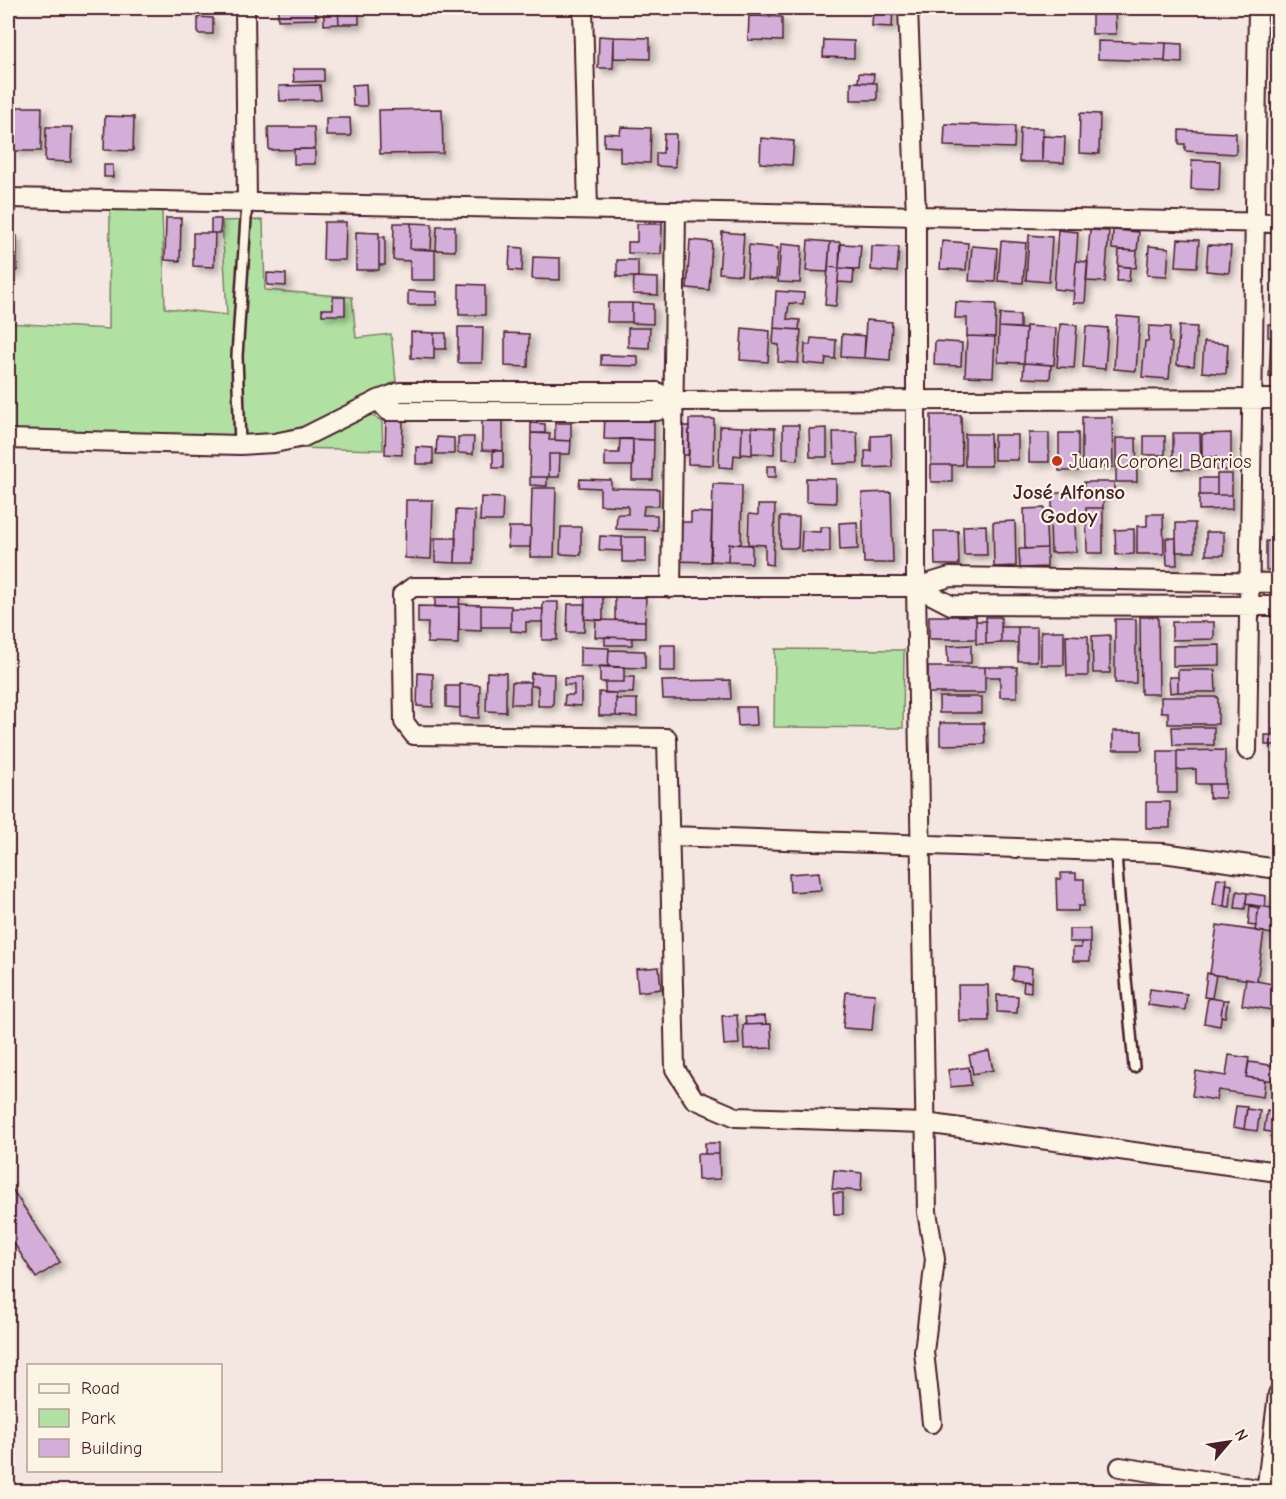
<svg xmlns="http://www.w3.org/2000/svg" width="1286" height="1499" font-family="'Comic Neue',sans-serif">
  <style>
    .green { fill: #b0e1a2; stroke: #7d8066; stroke-width: 1.5 }
    .building { fill: #d2aed8; stroke: #4a1f2b; stroke-width: 1.5; filter: url(#shadow) }
    .lines { fill: none; stroke-linecap: round; stroke-linejoin: round }
    .lane-casing { stroke: #4a1f2b; stroke-width: 14 }
    .street-casing { stroke: #4a1f2b; stroke-width: 22 }
    .lane { stroke: #fcf5e5; stroke-width: 9 }
    .street { stroke: #fcf5e5; stroke-width: 18 }
    .poi-dot { fill: #c8321e; stroke: #fcf5e5; stroke-width: 2 }
    .labels { text-anchor: middle; dominant-baseline: central; stroke-width: 4.5; stroke-linejoin: round; paint-order: stroke }
    .poi-label { font-size: 20px; fill: #4a1f2b; stroke: #fcf5e5; text-anchor: start }
    .neighbourhood-label { font-size: 21px; font-weight: bold; fill: #4a1f2b; stroke: #fcf5e5 }
  </style>
  <defs>
    <filter id="shadow"><feDropShadow dx="4.5" dy="4.5" stdDeviation="3" flood-color="#0004"/></filter>
  </defs>
  <rect width="100%" height="100%" fill="#f4e7e2"/>
  <filter id="ink" filterUnits="userSpaceOnUse"><feTurbulence type="fractalNoise" baseFrequency=".0167" numOctaves="2"/><feDisplacementMap in="SourceGraphic" scale="12" xChannelSelector="R" yChannelSelector="G"/><feConvolveMatrix kernelMatrix="1 2 1 2 8 2 1 2 1" color-interpolation-filters="sRGB"/></filter>
  <g filter="url(#ink)">
    <path class="green" d="M110 208 162 210 165 308 227 315 222 221 263 220 265 290 352 297 356 338 391 334 396 381 368 396V413L382 421 383 450 8 442V323L109 329Z
      M775 649 904 650 903 728 774 727Z"/>
    <path class="building" d="M278 8H315L316 19 278 20Z
      M324 8H338L339 24 324 25Z
      M338 8H359V24H339Z
      M873 8H893L892 27 872 26Z
      M1092 8H1115L1116 34H1092Z
      M749 16 782 17V41L748 40Z
      M198 17 213 18V34H198Z
      M599 36 614 37 613 68H598Z
      M614 37 650 38V59L614 58Z
      M824 40 854 41V58L823 57Z
      M1098 41 1166 43 1165 61 1098 59Z
      M1166 43 1182 44V63L1165 62Z
      M293 69H324V81L294 82Z
      M859 73 874 74 873 83 858 82Z
      M851 82 877 83V100H851Z
      M366 84 367 106H353L352 85Z
      M320 85 321 100 280 101 279 86Z
      M15 107H42L41 151H14Z
      M442 109 443 153 380 154 379 110Z
      M1080 113 1100 114 1099 154 1079 153Z
      M105 116 134 117 133 151 104 150Z
      M326 118H350L351 136H326Z
      M945 124 1015 126 1014 148 944 146Z
      M46 127H72L71 162 45 161Z
      M268 127H314L315 149 269 150Z
      M621 127 651 128 650 163 620 162V147L604 146V133L620 134Z
      M1020 128H1043L1042 162H1019Z
      M1179 130 1236 133V154L1185 151V144H1179Z
      M664 134H676L675 167 656 166V153H663Z
      M1042 136 1065 137 1064 163 1042 162Z
      M761 138 794 141 792 165 760 163Z
      M294 149H315V164H294Z
      M1192 160 1220 161 1219 190 1191 189Z
      M104 165H113V177H104Z
      M166 218H181L180 261 165 260Z
      M645 218 662 219V224H645Z
      M211 219H221L220 233H211Z
      M324 222H346L345 260H323Z
      M394 223H411L410 249 435 250V280H410V261L393 260Z
      M411 223 432 224 431 250 410 249Z
      M637 224H662L661 254 628 253V242H637Z
      M437 226H455V251L436 250Z
      M1058 230 1078 232 1074 291 1054 289Z
      M1090 230 1109 231 1105 282 1086 281Z
      M1113 230 1139 232 1137 251 1112 249Z
      M356 232 379 233V270H356Z
      M722 232 744 234 741 275 719 273Z
      M193 233H215L214 267 193 266Z
      M1029 235 1052 237 1049 282 1026 280Z
      M8 236H17V271H8Z
      M379 237H385V265H379Z
      M1178 239 1199 240 1197 267 1176 266Z
      M690 240 712 242 709 290 687 288Z
      M808 240 830 242 828 272 806 271Z
      M942 241 968 243 966 270 940 269Z
      M1001 241 1026 243 1023 283 998 281Z
      M830 242H840L839 268 828 267Z
      M781 244 802 246 800 283 778 282Z
      M841 244 861 245 859 270 839 268Z
      M749 245 778 248 776 279 747 277Z
      M1208 245 1231 246 1229 273 1206 271Z
      M1277 245H1278V279H1276Z
      M872 246 899 247 897 272 871 270Z
      M972 246 997 248 995 282 969 281Z
      M1149 246 1169 248 1167 276 1147 275Z
      M510 247 523 248 522 271 509 270Z
      M1119 250 1137 251 1136 268 1118 266Z
      M533 257 560 258V280L532 279Z
      M617 260H638V277H617Z
      M1076 261 1088 262 1085 303H1073Z
      M1118 266 1130 267 1129 281H1117Z
      M828 267 839 268 836 306 825 305Z
      M839 268 854 269 853 283 838 282Z
      M267 273 286 274V286L267 285Z
      M634 277 658 278V295L633 294Z
      M459 284 485 285V315H459Z
      M408 291 437 292 436 305H408Z
      M776 291 804 293 803 304 789 303 787 319 800 320 799 330 774 328Z
      M333 297H345V315H322V309H333Z
      M956 302 996 304 995 337 967 336V318H955Z
      M608 303H632V322H607Z
      M632 303 653 304V324L632 323Z
      M1000 314 1020 315V328L999 327Z
      M1117 316 1140 318 1136 371 1114 369Z
      M866 320 892 322 890 360 864 358Z
      M1060 324 1077 325 1074 368 1057 367Z
      M1268 324 1278 325V338L1268 337Z
      M1026 326 1056 328 1054 365 1024 363Z
      M1086 326 1108 328 1105 369 1083 367Z
      M1149 326 1170 327 1169 342 1172 343 1169 379 1142 377 1145 341H1148Z
      M1179 326 1197 327 1194 366 1177 365Z
      M458 327H483L482 363H458Z
      M999 327 1026 329 1024 363 998 362Z
      M628 328H650L649 348 628 347Z
      M742 328 770 331 768 362 740 360Z
      M774 328 801 330 798 363 778 362 779 345 773 344Z
      M411 332 434 333V359L411 358Z
      M434 333H446V349H434Z
      M505 333 529 334 528 367 505 366Z
      M842 334 866 336 864 358 841 357Z
      M967 336 995 337 993 377 965 376Z
      M1271 337 1278 338V378L1269 377Z
      M811 338 836 340 835 359 826 358 825 365 804 363 805 344 810 345Z
      M935 341 962 343 961 366 934 365Z
      M1204 342 1228 344 1226 374 1202 372Z
      M601 355 638 356V366L601 365Z
      M1024 363 1051 365 1050 379 1023 378Z
      M605 413 654 414V440L604 439Z
      M482 414 503 415V451L482 450Z
      M931 415H961L962 465H931Z
      M386 416H403L402 455 385 454Z
      M1082 417H1112L1113 467H1082Z
      M689 419H714L713 465 688 464Z
      M531 423 545 424V433H531Z
      M555 423H571V441L555 440Z
      M783 425H799L798 460 783 459Z
      M682 426H689V455H681Z
      M720 426 742 427 741 456 734 455 733 468 719 467Z
      M1275 426H1278V454L1275 453Z
      M742 427H752V455L741 454Z
      M752 427 775 428 774 454 752 453Z
      M827 428V457H810L809 429Z
      M833 432H857L858 463 834 464Z
      M531 433 550 434 549 440 571 441 570 454H549V477H530Z
      M1029 433H1049V462H1029Z
      M1059 433H1078V471H1059Z
      M1173 433H1200L1201 469H1173Z
      M1231 433V470H1216V457H1202V434Z
      M965 434H990L991 466H965Z
      M891 435 892 467 865 468V451H871V436Z
      M994 435H1018V460H994Z
      M1144 436H1165V455H1144Z
      M437 437 454 438V454H436Z
      M458 437H474L473 454 458 453Z
      M1116 438H1136L1137 482H1116Z
      M620 439H633V466H605V453H619Z
      M633 439 654 440 653 480H632Z
      M416 447 433 448V464H416Z
      M493 450 503 451V468H493Z
      M549 454H560L559 477H549Z
      M931 465H952V482H931Z
      M767 466H776V477H767Z
      M1217 474H1232V495H1217Z
      M530 477H547V486L530 485Z
      M806 478 836 479V503L806 502Z
      M1200 478H1217V495H1200Z
      M580 479 611 480V488L659 489V506H644L643 515H657V530L616 529 617 514H628V506L600 505V488L579 487Z
      M1084 482H1114V492H1084Z
      M713 484 742 485 741 544H729L728 562 711 561Z
      M532 488H556L554 557H530Z
      M891 492 893 563H864L862 493Z
      M1052 493H1103V508H1086V517H1052Z
      M1199 495H1232V509L1199 510Z
      M481 497 503 498 502 521H480Z
      M406 500H433L431 559 405 558Z
      M758 505H775L773 565 765 564V545L748 544 749 514 758 515Z
      M1045 508 1047 548 1025 549 1024 509Z
      M1086 508H1103V553H1087Z
      M456 510 475 511 474 563H455Z
      M691 512 712 513 710 562 675 561 676 522H691Z
      M1147 514H1163L1164 554H1137V526H1147Z
      M1273 514 1278 515V552H1273Z
      M780 517H799L798 548H780Z
      M1075 520 1076 552 1051 553 1050 521Z
      M1015 521 1016 566 994 567 993 522Z
      M857 522 858 549 840 550 839 523Z
      M1176 523H1195V552H1176Z
      M986 525 987 555H964L963 526Z
      M509 527H531L530 547H508Z
      M561 527H581V555L560 554Z
      M820 527H830V552L801 551 802 531 820 532Z
      M1134 529V554L1116 555 1115 530Z
      M934 531H958L959 565H935Z
      M1206 532H1224V555H1206Z
      M600 536 622 537V551L599 550Z
      M622 537H646V562H622Z
      M435 538H456L455 563 435 562Z
      M1166 538H1176L1177 565H1167Z
      M1266 541H1273V552H1278V570H1266Z
      M729 544 752 545V563L728 562Z
      M1047 548V567L1020 568 1019 549Z
      M585 592H603V620L584 619Z
      M435 594H460L459 607H435Z
      M615 596 646 597 645 621 615 620Z
      M543 602H558L557 640H542Z
      M459 604 481 605V631L459 630Z
      M568 604H585L584 632H567Z
      M481 605 511 606V627H481Z
      M418 606 459 607 458 644 427 643 428 623H418Z
      M511 608 543 609 542 622H526V632L511 631Z
      M929 616H976V639H929Z
      M986 617H1001V643L986 644Z
      M1140 617H1158L1159 694H1141Z
      M1115 619H1136V683H1115Z
      M596 620 645 621V638L595 637Z
      M976 621H986V644H976Z
      M1172 622H1214V639L1172 640Z
      M1001 627H1018V643H1001Z
      M1018 627H1037V661H1018Z
      M1041 631H1064V665H1041Z
      M1066 635 1088 636V676H1067Z
      M1110 635V673H1093L1092 636Z
      M605 637 632 638V645H605Z
      M660 645H675V671H660Z
      M971 645V663H948L947 646Z
      M1220 645V665L1173 666V646Z
      M580 647 609 648 608 667 580 666Z
      M609 650 645 651V668L608 667Z
      M600 666 624 667V682H600Z
      M928 667H985V693H928Z
      M985 667H1017V697H1000V677H985Z
      M1178 670H1215L1216 692H1178Z
      M487 672 506 673V712L486 711Z
      M418 673 433 674V707L417 706Z
      M531 673 554 674 553 706H538V686H530Z
      M624 677H634L633 693H605V682H624Z
      M1169 677H1178V692L1170 693Z
      M564 678H581V706L564 705 565 695H574V685H564Z
      M730 680 731 699H663L662 681Z
      M512 682H530V704H511Z
      M460 684 480 685 479 718 460 717Z
      M446 686H460V708L446 707Z
      M599 692 616 693V716H599Z
      M939 697H982V713H939Z
      M1161 697H1218V724H1168V712H1161Z
      M1275 697H1278V723H1276Z
      M616 699H637V717L616 716Z
      M737 707H756L757 725 738 726Z
      M940 723H984L985 744 940 745Z
      M1172 727H1214V745H1173Z
      M1273 729H1278V745H1265V735H1273Z
      M1113 731H1142V750H1113Z
      M1225 750V784H1196V769L1177 770V751Z
      M1158 751H1177V793H1158Z
      M1209 784H1225V798H1209Z
      M1146 802H1170V828H1146Z
      M819 872 821 890 790 892 789 874Z
      M1061 873H1076V879H1084V906H1078V911H1057L1056 879H1061Z
      M1217 878 1227 879 1224 906 1213 905Z
      M1226 884 1232 885 1230 907 1224 906Z
      M1237 891 1247 893 1245 909 1235 908Z
      M1247 893 1266 896 1265 907 1246 904Z
      M1250 906 1259 908 1256 926 1248 925Z
      M1259 906 1278 909V935L1255 931Z
      M1217 925 1264 932 1257 981 1210 974Z
      M1069 929H1090V942H1069Z
      M1081 942H1090V961H1073V948H1081Z
      M1014 966 1032 968 1031 982 1012 980Z
      M659 967 661 989 638 992 636 969Z
      M1207 973 1216 975 1212 998 1204 997Z
      M1246 979 1278 985V1011L1242 1005Z
      M1024 981 1031 982V992L1023 991Z
      M958 985H988L989 1021H959Z
      M1150 989 1187 994 1185 1010 1148 1005Z
      M846 992 875 994 872 1030 843 1028Z
      M997 995 1018 996 1017 1013 997 1012Z
      M1208 998 1223 1000 1220 1026 1204 1023Z
      M1223 1000H1228L1225 1017 1221 1016Z
      M737 1015 739 1044 724 1045 722 1016Z
      M765 1016 766 1024 746 1025 745 1017Z
      M771 1024 772 1048 744 1049 743 1025Z
      M989 1051 993 1070 973 1074 969 1055Z
      M1229 1055 1249 1058 1246 1077 1265 1080 1263 1097 1218 1090 1216 1100 1192 1096 1196 1071 1226 1076Z
      M1249 1062 1276 1066 1274 1081 1246 1077Z
      M1276 1062H1278V1082L1274 1081Z
      M969 1067 971 1085 951 1087 948 1070Z
      M1236 1106 1247 1107 1244 1129 1233 1127Z
      M1247 1109 1260 1111 1257 1131 1244 1129Z
      M1267 1111 1278 1113V1133L1264 1131Z
      M705 1143H719V1154H705Z
      M697 1154H719L720 1179 698 1180Z
      M834 1170 862 1173 861 1191 832 1189Z
      M8 1183 60 1262 36 1278 8 1234Z
      M833 1193H843V1214H834Z
      M1122 1483 1135 1485 1134 1489 1148 1492H1121Z
      M1190 1483 1224 1492H1189Z"/>
    <g class="lines">
      <defs>
        <path id="lane" d="M240 445 237 356 247 203
          M1116 852C1120 924 1128 995 1134 1067"/>
        <path id="street" d="M245 8 247 203
          M583 8 588 209
          M908 8 916 216V587L927 1212 935 1259 924 1352 932 1423
          M8 198 1278 223
          M378 400 388 411H657L673 401 1278 399
          M8 439 240 445 274 443 304 437 378 400 400 392H657L673 401
          M1278 583 950 577 916 587H413L402 595 404 722 414 735 667 738 675 1069 694 1099 736 1117 925 1123 1278 1172
          M916 587 951 605 1278 606
          M671 588 676 211
          M1247 750 1258 8
          M670 836 1163 853 1278 869
          M1120 1467 1276 1492
          M1266 1492 1278 1394"/>
      </defs>
      <use href="#lane" class="lane-casing"/>
      <use href="#street" class="street-casing"/>
      <use href="#lane" class="lane"/>
      <use href="#street" class="street"/>
    </g>
  </g>
  <circle class="poi-dot" cx="1057" cy="461" r="6"/>
  <g class="labels">
    <g class="poi-label">
      <text x="1069" y="461">Juan Coronel Barrios</text>
    </g>
    <g class="neighbourhood-label">
      <text x="1069" y="492">José Alfonso<tspan x="1069" dy="24">Godoy</tspan></text>
    </g>
  </g>
  <rect width="1286" height="1499" fill="none" stroke="#fcf5e5" stroke-width="30"/>
  <rect x="15" y="15" width="1256" height="1469" fill="none" stroke="#4a1f2b" stroke-width="2" filter="url(#ink)"/>
  <rect x="27" y="1364" width="195" height="108" fill="#fcf5e5" stroke="#b59f9b" stroke-width="1.5"/>
  <rect x="39" y="1384" width="30" height="9" fill="#fcf5e5" stroke="#b59f9b" stroke-width="1.5"/>
  <text x="81" y="1394" font-size="18" fill="#4a1f2b">Road</text>
  <rect x="39" y="1409" width="30" height="18" fill="#b0e1a2" stroke="#b59f9b" stroke-width="1.5"/>
  <text x="81" y="1424" font-size="18" fill="#4a1f2b">Park</text>
  <rect x="39" y="1439" width="30" height="18" fill="#d2aed8" stroke="#b59f9b" stroke-width="1.5"/>
  <text x="81" y="1454" font-size="18" fill="#4a1f2b">Building</text>
  <g transform="translate(1229 1442) rotate(61)" stroke="#fcf5e5" stroke-width="4.5" paint-order="stroke">
  <path d="M0-4.5L10 22L0 15L-10 22Z" fill="#4a1f2b"/>
  <text y="-9" font-size="16" font-weight="bold" text-anchor="middle" fill="#4a1f2b">N</text>
  </g>
</svg>
